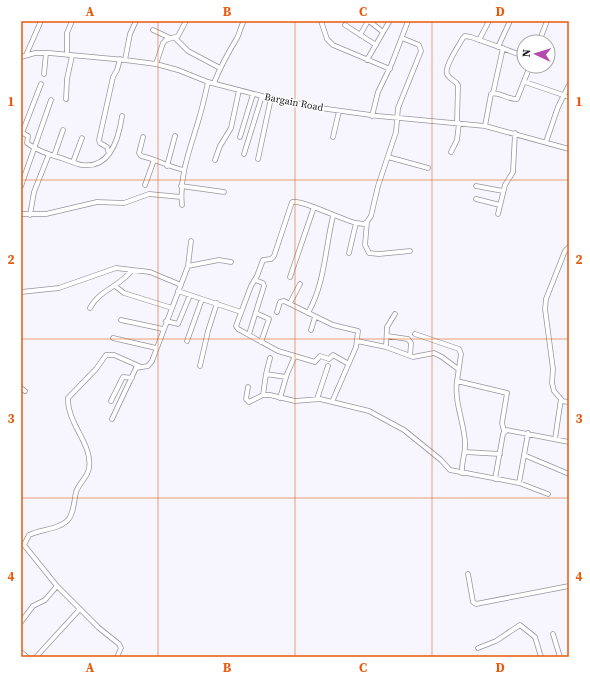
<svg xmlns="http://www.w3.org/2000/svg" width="590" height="678" font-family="'Source Serif 4',serif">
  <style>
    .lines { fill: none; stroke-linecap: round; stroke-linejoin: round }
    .street-casing { stroke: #9796a0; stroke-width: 5.5 }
    .street { stroke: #fff; stroke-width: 4 }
    .grid { fill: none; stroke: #e8590c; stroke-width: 1; stroke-opacity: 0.55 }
    .labels { text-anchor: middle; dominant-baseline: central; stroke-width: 3; stroke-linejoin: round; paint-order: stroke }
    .street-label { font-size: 10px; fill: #202024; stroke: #fff }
    .neatline { fill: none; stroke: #e8590c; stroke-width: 1.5 }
    .grid-label { font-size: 13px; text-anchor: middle; font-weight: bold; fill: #e8590c }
  </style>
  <rect width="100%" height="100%" fill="#f7f6ff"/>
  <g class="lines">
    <defs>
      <path id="street" d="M321 21 327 39 333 45 390 69
        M369 21 383 32
        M345 25 376 45
        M153 30 170 38
        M360 35 368 21
        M175 38 188 51 220 68
        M479 40 489 21
        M539 42 547 21
        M498 47 510 21
        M26 55 41 21
        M67 55V33L72 21
        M21 57 35 53H49L125 60 156 64 178 70 208 82 262 96 320 108 378 116 485 126 569 149
        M125 60 130 34 136 21
        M367 60 389 22
        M156 64 163 43 166 40 178 36 186 21
        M44 74 46 53
        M525 82 569 97
        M214 83C220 67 228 53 237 38 240 33 240 27 244 21
        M493 93 503 48
        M66 99 67 79 72 56
        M372 116 378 92 392 63 408 21
        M457 123 458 85C455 80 449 79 447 74 444 67 459 45 463 38L465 36 471 37 524 56
        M485 126 491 94C500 91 507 100 517 99L530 66
        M21 132 28 136 27 143C36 150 50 155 61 158 68 160 75 164 82 165 111 169 119 137 122 116
        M22 133 41 84
        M143 137 139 153 141 156C156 159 169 167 184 170
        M240 137 253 94
        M333 137 339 111
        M546 142 558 107 569 85
        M451 152 457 140 459 123
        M109 154 107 147 100 143 99 140 113 77 117 70 120 59
        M244 154 262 96
        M54 156 63 130
        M388 157 428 168
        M258 159 271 98
        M215 160 220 146 231 128 239 90
        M73 162 82 138
        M167 166 175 136
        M145 185 154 160
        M21 186 51 100
        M181 186 224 192
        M476 186 503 191
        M476 199 500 205
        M182 205C179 176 190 149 198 122 202 109 205 96 208 82
        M21 214H46L97 202 124 203 149 194 181 197
        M498 214 505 185 513 172 515 133
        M30 215 34 192 49 154
        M367 222 365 245 369 253 379 254 410 251
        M349 253 356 223
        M188 266 219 260 231 262
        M290 277 314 207
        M115 286 124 293 172 308
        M178 291 241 312
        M21 292 59 288 116 268 150 272 181 285
        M290 303 300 284
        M90 308C99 290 121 286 132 270
        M277 312 280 302 284 301 333 325 358 331 356 347 332 402
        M256 313 269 319 261 342
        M308 313C325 283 325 249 333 216
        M121 320 163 329
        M166 321 178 324 190 295
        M311 330 315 317
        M249 334 264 286 263 283 255 280
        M415 334 459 349 461 354 457 381 507 393 502 423 504 431
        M387 336 408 339 411 343 410 356
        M113 338 156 348
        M187 341 202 299
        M357 341 386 347 413 357 434 353 442 357 458 369
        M386 347 387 327 395 314
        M295 356 278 351 238 329 236 326 251 286 257 276 263 260 271 259 274 256 292 202C300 199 343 220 356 223L364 224 367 222 371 216 378 186 396 132 398 108 421 51 419 45 402 38
        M200 366 208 331 217 303
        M266 374 286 377
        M457 381C454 402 464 422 465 442 466 453 461 462 462 473
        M248 387 246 399 249 402 263 395H270L295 401 320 399 369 411 404 430 441 460 450 470 519 483 548 494
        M21 388 25 391
        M263 395 266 374 270 358
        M280 398 287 374 295 356 315 362 320 356 329 359 333 355 347 363
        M317 399 328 366
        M111 401 123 377 132 378
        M561 401 569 402
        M112 419 136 368 148 366 152 361 188 266 191 241
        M555 439 561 399 554 391 552 383 553 369 545 309 546 299 565 251 569 247
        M465 452 500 454
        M524 455 569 474
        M495 479 503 434 507 430 569 442
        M519 483 528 433
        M468 574 473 602 476 604 569 586
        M21 622 33 606 45 600 57 586
        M553 634 560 657
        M478 648 496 641 520 625 535 637 541 657
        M21 652 27 657
        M36 657 80 609
        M117 657 121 648 119 644 99 628 57 586 24 545 29 535C41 529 57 530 67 521 74 514 74 501 76 492 79 483 88 477 89 468 93 444 67 424 68 398L96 369 106 355H114L139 366"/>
    </defs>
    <use href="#street" class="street-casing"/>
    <use href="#street" class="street"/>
  </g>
  <path class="grid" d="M158 21V657M295 21V657M432 21V657M21 180H569M21 339H569M21 498H569"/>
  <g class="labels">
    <g class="street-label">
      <text transform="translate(294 102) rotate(11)">Bargain Road</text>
    </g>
  </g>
  <rect width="590" height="678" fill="none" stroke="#ffffff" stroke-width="44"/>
  <g transform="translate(536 54) rotate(274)"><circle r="19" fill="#ffffff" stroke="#a6a6a7"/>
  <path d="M0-3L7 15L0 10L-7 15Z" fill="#b34bad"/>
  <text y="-6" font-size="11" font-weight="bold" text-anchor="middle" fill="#202024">N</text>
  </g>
  <rect x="22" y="22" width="546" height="634" class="neatline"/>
  <g class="grid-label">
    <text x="90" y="16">A</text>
    <text x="227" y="16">B</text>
    <text x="363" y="16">C</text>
    <text x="500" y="16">D</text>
    <text x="11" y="106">1</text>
    <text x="579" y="106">1</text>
    <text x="11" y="264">2</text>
    <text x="579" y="264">2</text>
    <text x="11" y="423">3</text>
    <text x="579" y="423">3</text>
    <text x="11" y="581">4</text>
    <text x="579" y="581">4</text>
    <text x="90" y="672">A</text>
    <text x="227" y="672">B</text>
    <text x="363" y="672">C</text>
    <text x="500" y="672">D</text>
  </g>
</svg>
